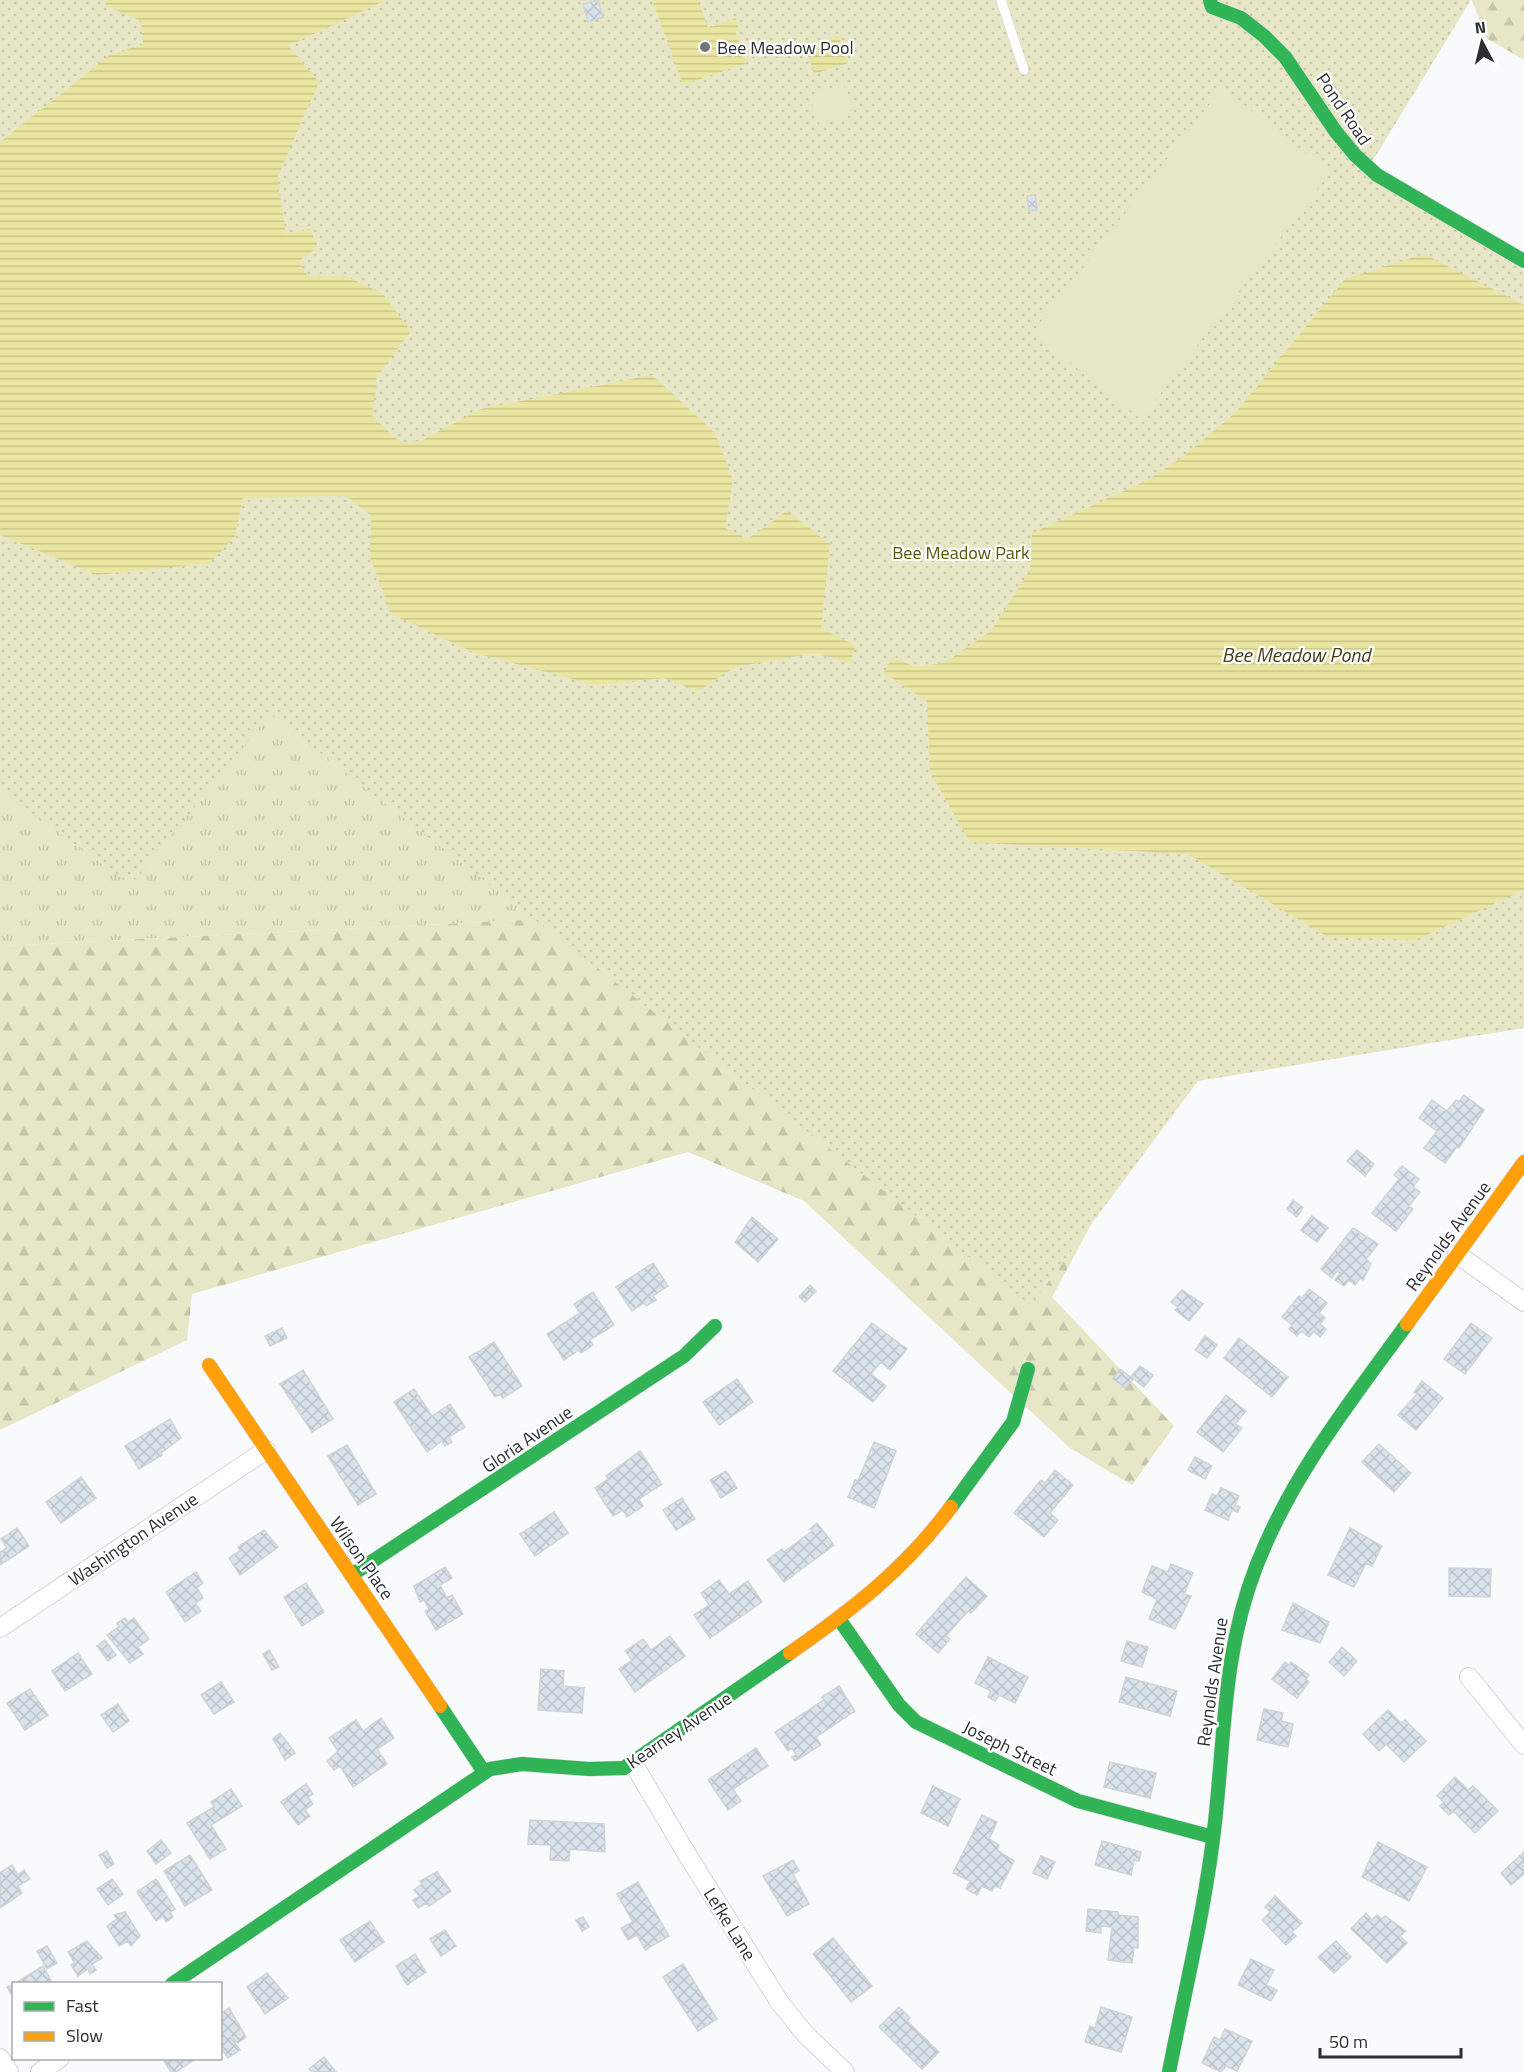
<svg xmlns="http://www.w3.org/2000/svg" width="1524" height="2072" font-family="'Titillium Web',sans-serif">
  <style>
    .grass { fill: url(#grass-tufts) }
    .forest { fill: url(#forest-firs) }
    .park { fill: url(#park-dots) }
    .garden { fill: #e7e6c6 }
    .water { fill: url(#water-rules) }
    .building { fill: url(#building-cross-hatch); stroke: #d0d4d6; stroke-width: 1.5 }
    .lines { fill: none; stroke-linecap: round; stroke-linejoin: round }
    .lane-casing { stroke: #d3d6d8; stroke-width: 10 }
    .street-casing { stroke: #d3d6d8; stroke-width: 20 }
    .fast-casing { stroke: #d3d6d8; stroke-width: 15 }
    .slow-casing { stroke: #d3d6d8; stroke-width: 15 }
    .lane { stroke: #fefeff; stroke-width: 9 }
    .street { stroke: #fefeff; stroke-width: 18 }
    .fast { stroke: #30b455; stroke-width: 14 }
    .slow { stroke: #ff9f0a; stroke-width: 14 }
    .poi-dot { fill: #737679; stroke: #fff; stroke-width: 2 }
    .labels { text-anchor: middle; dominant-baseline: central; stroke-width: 4.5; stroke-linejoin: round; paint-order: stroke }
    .poi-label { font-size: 18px; fill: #2b2f32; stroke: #fff; text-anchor: start }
    .street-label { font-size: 18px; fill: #2b2f32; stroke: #fff }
    .park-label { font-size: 18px; fill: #5c5709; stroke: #fff }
    .water-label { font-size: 20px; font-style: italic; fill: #413e14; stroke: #fff }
  </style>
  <defs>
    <pattern id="grass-tufts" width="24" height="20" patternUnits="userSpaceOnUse" patternTransform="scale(1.5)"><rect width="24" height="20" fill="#e7e6c6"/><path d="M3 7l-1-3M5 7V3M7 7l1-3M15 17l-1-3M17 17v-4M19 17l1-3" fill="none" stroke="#c6c6ab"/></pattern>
    <pattern id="forest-firs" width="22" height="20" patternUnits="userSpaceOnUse" patternTransform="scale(1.5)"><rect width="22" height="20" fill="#e7e6c6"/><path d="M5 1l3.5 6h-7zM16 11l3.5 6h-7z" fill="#c6c6ab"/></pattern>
    <pattern id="park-dots" width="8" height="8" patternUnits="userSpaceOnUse" patternTransform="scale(1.5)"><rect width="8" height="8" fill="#e7e6c6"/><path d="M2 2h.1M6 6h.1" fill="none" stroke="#c6c6ab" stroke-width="1.8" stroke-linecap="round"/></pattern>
    <pattern id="water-rules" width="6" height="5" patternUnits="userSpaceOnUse" patternTransform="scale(1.5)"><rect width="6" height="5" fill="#eae6a1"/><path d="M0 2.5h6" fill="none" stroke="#c9c68b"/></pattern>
    <pattern id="building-cross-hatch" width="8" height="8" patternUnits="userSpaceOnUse" patternTransform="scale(1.5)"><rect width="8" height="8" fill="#dae3ec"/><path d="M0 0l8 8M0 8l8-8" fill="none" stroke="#bbc3cb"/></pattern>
  </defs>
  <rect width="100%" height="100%" fill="#f8fafc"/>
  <path class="grass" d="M570 679 803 894 524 920 0 946V708Z"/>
  <path class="forest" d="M1472 0H1524V60L1486 38Z
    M803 894 1166 1070 1140 1134 1052 1297 1174 1426 1132 1485 1070 1448 804 1201 688 1152 192 1294 187 1340 0 1430V946L524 920Z"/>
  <path class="park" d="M0 0H1471L1364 175 1524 270V1028L1198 1081 1031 1305 270 714 131 885 0 790Z"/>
  <path class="garden" d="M843 84 854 114 820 126 809 96Z
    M1222 88 1331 172 1141 419 1032 333Z"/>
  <path class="water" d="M107 0H386L288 46 319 82 277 178 286 234 310 229 318 247 299 261 307 276H346L383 294 411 331 377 377 372 416 401 443 421 441 481 409 652 375 715 433 733 480 725 528 748 539 787 511 830 544 821 628 856 646 850 663 815 653 735 667 698 691 664 678 595 685 475 653 391 614 370 557 371 515 346 496 243 498 235 536 210 563 97 575 0 535V142L110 55 143 44 141 21 105 5Z
    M652 0H698L708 28 736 18 739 30 735 31 747 63 683 85Z
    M838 35 848 63 814 74 805 47Z
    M1424 254 1524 305V890L1416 940 1328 937 1188 854 970 842 930 772 927 701 884 673 892 657 916 667 944 663 991 631 1030 570 1032 533 1148 480 1184 456 1235 413 1345 279Z"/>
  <path class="building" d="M598 0 603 17 588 22 583 4Z
    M1035 195 1037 210 1029 211 1027 196Z
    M1464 1095 1484 1110 1459 1148 1457 1147 1445 1163 1424 1148 1437 1131 1419 1118 1432 1100 1447 1111 1456 1100 1459 1102Z
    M1357 1150 1374 1164 1365 1176 1347 1161Z
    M1402 1166 1419 1179 1413 1187 1420 1192 1409 1206 1413 1209 1396 1231 1372 1213 1399 1179 1394 1175Z
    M1293 1200 1303 1208 1297 1217 1287 1209Z
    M1312 1216 1328 1228 1317 1242 1301 1230Z
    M752 1217 778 1239 758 1262 735 1242Z
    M1353 1228 1378 1244 1366 1259 1371 1264 1363 1280 1360 1278 1355 1285 1349 1280 1344 1286 1335 1280 1340 1273 1337 1271 1332 1278 1321 1269Z
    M653 1263 668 1286 653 1296 656 1300 646 1306 644 1303 632 1311 616 1287Z
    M810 1285 816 1291 805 1302 799 1297Z
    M1309 1289 1327 1303 1319 1313 1325 1318 1320 1324 1326 1329 1320 1337 1314 1331 1309 1337 1301 1331 1297 1336 1289 1329 1292 1325 1282 1317 1299 1296 1302 1298Z
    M1182 1290 1203 1304 1189 1321 1175 1310 1178 1307 1171 1302Z
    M593 1292 614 1325 590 1340 593 1345 581 1353 579 1350 564 1360 547 1334 580 1313 574 1304Z
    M872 1323 907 1349 890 1370 881 1362 871 1374 886 1386 873 1402 833 1371Z
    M1471 1323 1492 1338 1465 1374 1444 1359Z
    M282 1328 287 1338 270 1346 265 1336Z
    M1205 1336 1217 1345 1207 1358 1195 1350Z
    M1239 1338 1288 1377 1272 1397 1224 1358Z
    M494 1342 522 1386 503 1398 500 1394 495 1397 469 1357Z
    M1140 1366 1153 1375 1144 1387 1131 1377Z
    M1120 1369 1133 1379 1126 1388 1113 1379Z
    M303 1370 333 1419 312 1432 280 1384Z
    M737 1379 753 1402 719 1425 703 1402Z
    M1422 1381 1443 1398 1416 1430 1398 1415 1417 1394 1414 1392Z
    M414 1389 432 1416 450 1404 465 1427 449 1437 452 1442 445 1446 442 1441 427 1452 394 1402Z
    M1226 1395 1246 1411 1235 1424 1242 1428 1223 1452 1197 1432Z
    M170 1419 181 1438 161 1453 162 1455 139 1469 125 1446Z
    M874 1442 896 1451 874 1508 848 1497 855 1480 858 1481Z
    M1379 1444 1411 1473 1394 1492 1362 1462Z
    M347 1445 376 1494 358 1505 328 1456Z
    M640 1451 662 1484 639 1499 643 1506 627 1517 623 1510 613 1516 595 1488 608 1479 606 1476Z
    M1195 1457 1212 1466 1205 1479 1188 1470Z
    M1055 1470 1073 1485 1050 1513 1058 1520 1044 1537 1014 1513 1041 1480 1045 1483Z
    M726 1471 737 1488 721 1498 710 1480Z
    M81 1477 96 1498 61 1523 46 1502Z
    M1221 1488 1239 1496 1235 1505 1240 1507 1238 1512 1232 1510 1228 1520 1205 1510 1212 1494 1217 1496Z
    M682 1498 695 1519 676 1530 663 1510Z
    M554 1512 568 1533 535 1556 520 1534Z
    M817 1523 834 1545 784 1582 767 1560 782 1549 784 1552 812 1531 810 1529Z
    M17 1528 29 1546 0 1565V1552L7 1548 1 1539Z
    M1350 1528 1382 1546 1372 1566 1366 1563 1354 1587 1328 1575Z
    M264 1530 278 1547 240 1575 229 1558 240 1551 238 1547Z
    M1171 1564 1193 1573 1184 1594 1191 1596 1175 1629 1149 1619 1157 1599 1142 1592 1152 1566 1168 1572Z
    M445 1567 452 1578 440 1585 447 1598 452 1595 463 1614 436 1630 425 1611 429 1609 424 1600 420 1602 414 1586Z
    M1449 1568 1491 1569 1490 1597 1449 1596Z
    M196 1572 203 1583 197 1588 203 1598 195 1603 201 1611 185 1622 166 1592Z
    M966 1577 987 1596 971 1613 968 1611 946 1636 950 1639 938 1653 916 1634Z
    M719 1580 729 1594 748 1581 762 1602 710 1638 694 1615 709 1605 701 1593Z
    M306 1583 324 1612 302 1626 284 1597Z
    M1293 1603 1329 1622 1320 1643 1282 1630Z
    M125 1618 128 1622 134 1618 149 1639 138 1647 143 1654 130 1663 107 1635 119 1627 117 1623Z
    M670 1636 685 1656 635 1692 619 1669 632 1660 625 1651 643 1639 651 1650Z
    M105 1640 116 1655 108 1661 97 1646Z
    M1127 1641 1148 1647 1142 1667 1121 1661Z
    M1342 1647 1357 1661 1344 1676 1329 1662Z
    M269 1650 279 1667 272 1670 263 1654Z
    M78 1653 92 1674 65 1691 52 1671Z
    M988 1657 1028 1677 1015 1703 999 1695 995 1701 988 1697 991 1691 975 1683Z
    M1285 1662 1289 1665 1291 1662 1309 1675 1306 1679 1309 1682 1297 1698 1272 1679Z
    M541 1669 564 1671 563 1686 584 1688 582 1713 538 1710Z
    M1126 1677 1177 1691 1170 1716 1119 1702Z
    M221 1682 234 1702 214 1714 201 1695Z
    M839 1686 855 1711 816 1737 821 1745 795 1761 792 1757 796 1755 792 1748 788 1751 775 1732 824 1700 822 1697Z
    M30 1689 48 1715 25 1730 7 1703Z
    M118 1704 129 1721 113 1732 101 1715Z
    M1264 1709 1283 1713 1281 1721 1293 1724 1288 1747 1257 1740Z
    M1388 1710 1401 1723 1405 1720 1426 1741 1404 1762 1386 1744 1379 1751 1363 1734Z
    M381 1718 394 1738 377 1749 387 1764 353 1787 340 1766 334 1770 327 1761 338 1751 329 1738 356 1720 363 1731Z
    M280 1733 295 1753 285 1760 273 1739Z
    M756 1748 768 1766 733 1789 741 1801 728 1810 708 1780Z
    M1110 1762 1156 1773 1150 1798 1104 1787Z
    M1455 1777 1468 1790 1473 1786 1498 1811 1475 1833 1453 1811 1449 1815 1440 1806 1444 1802 1437 1796Z
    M306 1784 313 1794 308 1797 313 1804 305 1810 310 1816 298 1825 281 1802Z
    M933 1786 960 1799 948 1826 921 1813Z
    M231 1789 242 1806 211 1825 226 1849 210 1859 187 1823 214 1807 211 1802Z
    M982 1815 997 1822 989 1839 999 1845 997 1850 1014 1861 1000 1888 995 1886 992 1891 982 1886 977 1895 966 1889 970 1881 953 1873Z
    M530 1820 604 1824 605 1852 570 1849 569 1861 550 1860 551 1845 528 1844Z
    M161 1840 171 1853 156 1864 147 1851Z
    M1102 1841 1141 1852 1139 1861 1134 1860 1131 1875 1095 1865Z
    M1378 1842 1427 1867 1409 1901 1362 1877Z
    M107 1851 114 1864 107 1868 99 1855Z
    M1524 1852V1874L1511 1885 1501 1873Z
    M190 1855 212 1890 185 1906 164 1871Z
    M1041 1856 1055 1862 1047 1879 1033 1873Z
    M793 1860 799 1871 793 1874 809 1904 787 1916 763 1876Z
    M12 1865 18 1875 24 1870 30 1879 18 1886 22 1893 0 1908V1873Z
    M437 1872 451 1891 429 1906 427 1903 418 1908 413 1900 419 1896 414 1890 422 1884 420 1881Z
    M112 1879 123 1894 108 1905 97 1889Z
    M156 1879 175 1909 170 1912 173 1917 166 1922 163 1916 156 1921 137 1892Z
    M638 1882 669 1936 645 1950 637 1935 628 1940 621 1928 633 1922 617 1894Z
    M1275 1896 1302 1923 1292 1932 1296 1936 1286 1945 1262 1920 1270 1912 1265 1907Z
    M1088 1909 1118 1912V1915L1138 1917V1948L1134 1947 1132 1963 1108 1960 1112 1927 1101 1926V1933L1086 1931Z
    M125 1912 140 1936 131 1946 128 1941 119 1946 107 1926 117 1919 114 1915Z
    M1366 1913 1372 1920 1377 1915 1382 1919 1385 1916 1406 1931 1400 1936 1407 1943 1387 1963 1351 1929Z
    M583 1917 589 1927 582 1931 576 1920Z
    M370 1921 384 1942 355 1962 340 1940Z
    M445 1930 456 1946 441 1956 430 1939Z
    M833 1938 872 1986 851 2002 813 1954Z
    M87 1941 102 1958 92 1964 96 1970 90 1974 88 1969 78 1976 71 1965 75 1963 68 1952Z
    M1336 1941 1351 1957 1334 1973 1318 1957Z
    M47 1946 57 1963 47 1969 37 1951Z
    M415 1954 426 1972 407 1985 396 1966Z
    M1251 1959 1274 1970 1266 1985 1277 1990 1271 2001 1238 1985Z
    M683 1964 717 2019 698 2031 663 1977Z
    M43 1966 53 1984H14Z
    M267 1973 288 1998 265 2014 247 1987Z
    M14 1984V1999L7 1987Z
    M899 2007 910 2018 907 2021 939 2052 922 2069 879 2027Z
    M1101 2007 1132 2017 1121 2052 1085 2042 1090 2026 1095 2028Z
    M229 2008 246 2037 238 2043 230 2036 240 2050 228 2058 220 2046V2014Z
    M1225 2029 1252 2041 1237 2071 1226 2066 1221 2072 1202 2063 1214 2037 1220 2040Z
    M324 2057 336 2072H312L309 2069Z
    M162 2058H195V2059L176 2072H171Z"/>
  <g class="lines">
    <defs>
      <path id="lane" d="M1001 0 1024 70"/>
      <path id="street" d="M1457 1254 1524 1302
        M0 1628 266 1450
        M1469 1677 1524 1745
        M633 1763 688 1856 780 2003 806 2035 845 2072
        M0 2058 9 2072
        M40 2072 60 2058"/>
      <path id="fast" d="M1210 0 1212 7 1241 18 1264 36 1285 57 1336 132 1355 155 1377 175 1524 261
        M951 1507 1013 1422 1028 1369
        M353 1574 684 1356 715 1326
        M839 1619 899 1705 916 1722 1078 1801 1213 1837
        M440 1706 484 1772
        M172 1984 490 1769 522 1764 589 1769 624 1768 790 1653
        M1169 2072C1185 1989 1206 1906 1215 1822 1225 1733 1223 1652 1256 1567 1291 1476 1350 1402 1407 1324"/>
      <path id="slow" d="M1407 1324 1524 1162
        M209 1365 440 1706
        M790 1653C853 1609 905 1569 951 1507"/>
    </defs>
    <use href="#lane" class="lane-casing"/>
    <use href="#street" class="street-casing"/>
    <use href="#fast" class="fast-casing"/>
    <use href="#slow" class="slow-casing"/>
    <use href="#lane" class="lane"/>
    <use href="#street" class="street"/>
    <use href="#fast" class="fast"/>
    <use href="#slow" class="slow"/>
  </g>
  <circle class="poi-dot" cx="705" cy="47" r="6"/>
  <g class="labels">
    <g class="poi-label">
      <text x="717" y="47">Bee Meadow Pool</text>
    </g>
    <g class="street-label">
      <text transform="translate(1344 109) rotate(56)">Pond Road</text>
      <text transform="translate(1448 1236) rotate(-54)">Reynolds Avenue</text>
      <text transform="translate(527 1439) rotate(-34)">Gloria Avenue</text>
      <text transform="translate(133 1539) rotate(-34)">Washington Avenue</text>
      <text transform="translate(362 1558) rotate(55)">Wilson Place</text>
      <text transform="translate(1212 1682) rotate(-82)">Reynolds Avenue</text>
      <text transform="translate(679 1730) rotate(-34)">Kearney Avenue</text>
      <text transform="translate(1010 1748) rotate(26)">Joseph Street</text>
      <text transform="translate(730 1924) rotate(58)">Lefke Lane</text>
    </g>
    <g class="park-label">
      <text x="961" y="552">Bee Meadow Park</text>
    </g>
    <g class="water-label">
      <text x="1296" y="654">Bee Meadow Pond</text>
    </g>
  </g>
  <rect x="12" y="1982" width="210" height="78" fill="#ffffff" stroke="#aaacad" stroke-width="1.5"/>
  <rect x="24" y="2002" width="30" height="9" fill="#30b455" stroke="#aaacad" stroke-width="1.5"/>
  <text x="66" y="2012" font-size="18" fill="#2b2f32">Fast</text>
  <rect x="24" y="2032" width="30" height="9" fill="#ff9f0a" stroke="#aaacad" stroke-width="1.5"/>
  <text x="66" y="2042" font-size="18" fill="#2b2f32">Slow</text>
  <g transform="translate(1482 42) rotate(353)" stroke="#ffffff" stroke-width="4.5" paint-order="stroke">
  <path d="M0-4.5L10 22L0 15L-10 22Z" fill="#2b2f32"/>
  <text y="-9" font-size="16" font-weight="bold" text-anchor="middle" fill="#2b2f32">N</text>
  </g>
  <path d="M1320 2048v9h141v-9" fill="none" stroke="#2b2f32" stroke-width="3"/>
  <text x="1329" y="2048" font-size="18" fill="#2b2f32" stroke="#ffffff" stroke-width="4.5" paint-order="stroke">50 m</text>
</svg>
